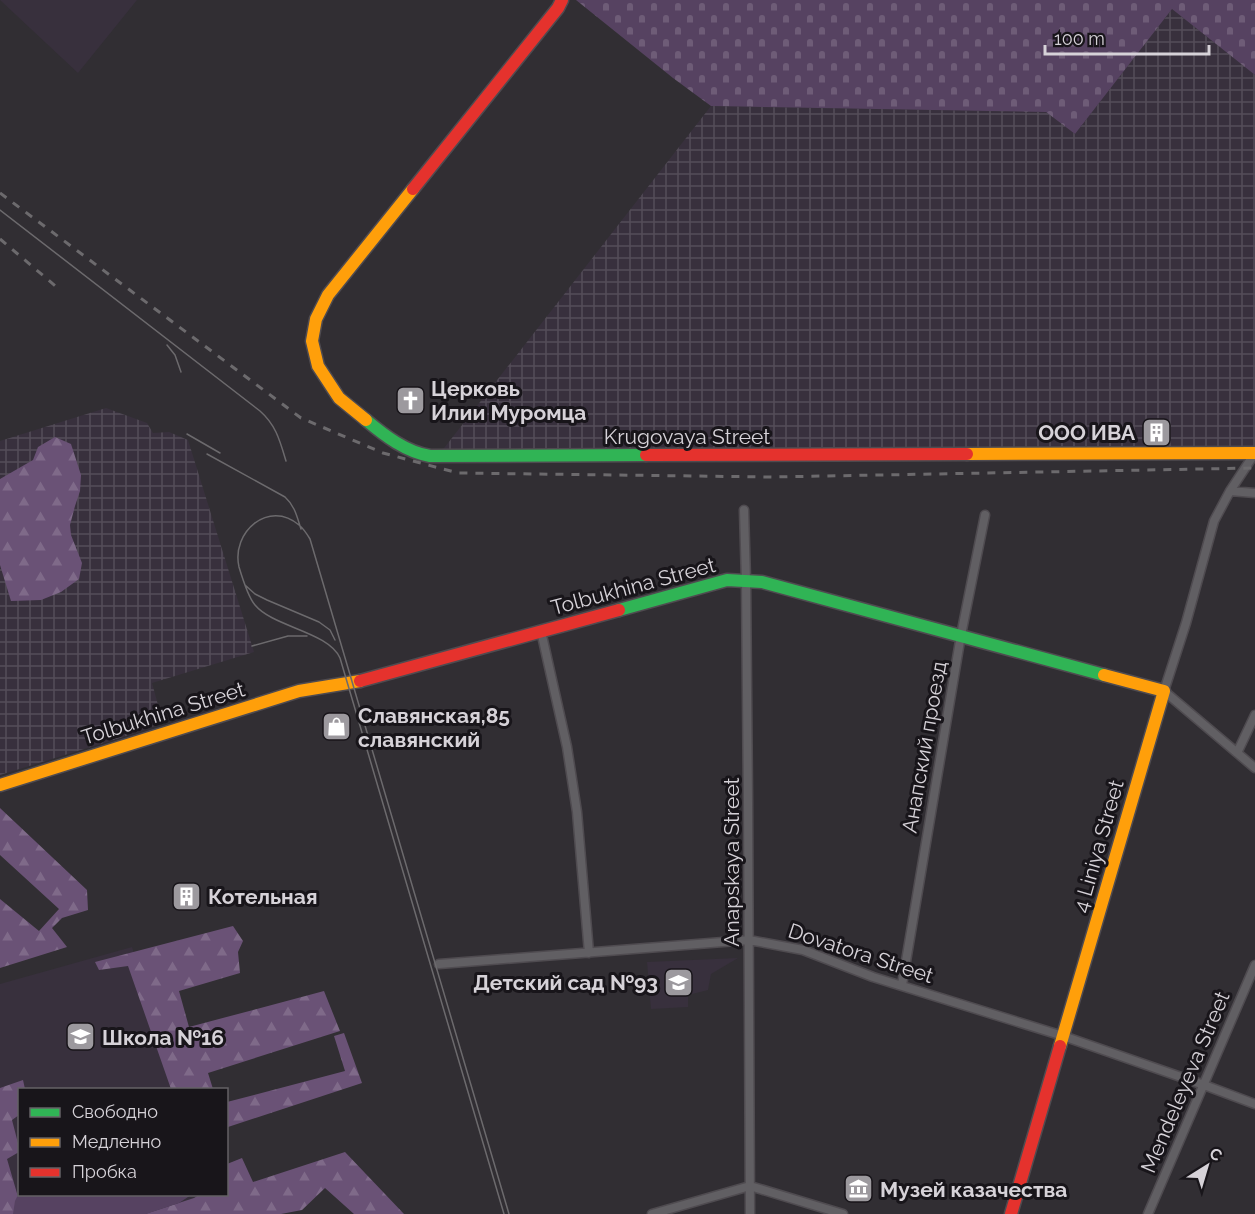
<svg xmlns="http://www.w3.org/2000/svg" width="1255" height="1214" font-family="Raleway,sans-serif">
  <style>
    .built { fill: #38303d }
    .industrial { fill: url(#industrial-grid) }
    .forest { fill: url(#forest-firs) }
    .cemetery { fill: url(#cemetery-stones) }
    .pitch { fill: #564261 }
    .lines { fill: none; stroke-linecap: round; stroke-linejoin: round }
    .street-casing { stroke: #4f4b50; stroke-width: 11 }
    .fast-casing { stroke: #4f4b50; stroke-width: 15 }
    .slow-casing { stroke: #4f4b50; stroke-width: 15 }
    .jam-casing { stroke: #4f4b50; stroke-width: 15 }
    .street { stroke: #615f63; stroke-width: 8 }
    .fast { stroke: #30b455; stroke-width: 12 }
    .slow { stroke: #ff9f0a; stroke-width: 12 }
    .jam { stroke: #e5322d; stroke-width: 12 }
    .tram { stroke: #6c6a6d; stroke-width: 1.5 }
    .rail { stroke: #6c6a6d; stroke-width: 3; stroke-dasharray: 8 8; stroke-linecap: butt }
    .labels { text-anchor: middle; dominant-baseline: central; stroke-width: 6; stroke-linejoin: round; paint-order: stroke }
    .poi-label { font-size: 21px; font-weight: bold; fill: #d6d2d8; stroke: #18151a; text-anchor: start }
    .street-label { font-size: 21px; fill: #d6d2d8; stroke: #18151a }
  </style>
  <defs>
    <pattern id="industrial-grid" width="8" height="8" patternUnits="userSpaceOnUse" patternTransform="scale(1.5)"><rect width="8" height="8" fill="#38303d"/><path d="M0 4h8M4 0v8" fill="none" stroke="#544d58"/></pattern>
    <pattern id="forest-firs" width="22" height="20" patternUnits="userSpaceOnUse" patternTransform="scale(1.5)"><rect width="22" height="20" fill="#6a5276"/><path d="M5 1l3.5 6h-7zM16 11l3.5 6h-7z" fill="#7f6a89"/></pattern>
    <pattern id="cemetery-stones" width="16" height="16" patternUnits="userSpaceOnUse" patternTransform="scale(1.5)"><rect width="16" height="16" fill="#564261"/><path d="M2 7V4a2 2 0 0 1 4 0v3zM10 15v-3a2 2 0 0 1 4 0v3z" fill="#6e5c77"/></pattern>
  </defs>
  <rect width="100%" height="100%" fill="#312e33"/>
  <path class="built" d="M0 0H137L78 73Z
    M132 947 181 1089 20 1090V1194L213 1195 157 1214 0 1195V984Z
    M738 958 711 974 708 990 688 995V1007L651 1009 647 962Z"/>
  <path class="industrial" d="M1172 9 1255 75V458L434 461 711 106 1046 112 1075 134Z
    M106 408 147 423 153 433 169 432 188 440 254 652 152 683 163 723 123 737 0 775V441Z"/>
  <path class="forest" d="M55 437 71 444 81 475 80 491 75 506 70 525 71 535 82 563 79 579 61 592 41 600 11 601 0 565V479L33 460 38 447Z
    M0 808 87 890 88 910 62 918 52 928 67 947 0 968V899L39 931 59 909 0 855Z
    M233 926 243 941 238 952 240 973 179 991 189 1027 324 991 340 1031 208 1073 213 1089H171L128 966 99 970 95 962Z
    M344 1033 362 1083 228 1127 226 1125 227 1102 345 1071 334 1036Z
    M23 1080 25 1089 20 1090 19 1115 12 1120 19 1147V1152L7 1159 23 1214H0V1088Z
    M345 1152 404 1214H354L325 1188 302 1210 281 1214H145L194 1198 199 1195 226 1194 227 1173 228 1172 227 1164 242 1158 253 1182Z"/>
  <path class="cemetery" d="M576 0H1255V75L1172 9 1075 134 1046 112 711 106 673 78Z"/>
  <path class="pitch" d="M19 1193 20 1194 191 1195 179 1203 146 1214H13L15 1201Z"/>
  <g class="lines">
    <defs>
      <path id="street" d="M1255 453 1230 491 1214 521 1186 623 1164 691 1255 768
        M1230 491 1255 493
        M744 510 746 581 748 802 750 1214
        M541 631 567 747 577 812 589 953
        M1237 753 1255 715
        M439 964 749 940 803 950 873 977 1063 1036 1204 1085 1255 1104
        M902 985 961 635 985 515
        M652 1214 750 1186 843 1214
        M1148 1214 1255 965"/>
      <path id="fast" d="M366 420C385 436 406 452 430 456L646 455
        M619 610 727 580 762 582 1104 675"/>
      <path id="slow" d="M366 420 339 398 318 366 312 341 316 319 328 295 413 189
        M967 454 1255 453
        M0 785 299 691 360 681
        M1060 1046 1164 691 1104 675"/>
      <path id="jam" d="M413 189 558 8 562 0
        M646 455 967 454
        M360 681 619 610
        M1011 1214 1060 1046"/>
    </defs>
    <use href="#street" class="street-casing"/>
    <use href="#fast" class="fast-casing"/>
    <use href="#slow" class="slow-casing"/>
    <use href="#jam" class="jam-casing"/>
    <use href="#street" class="street"/>
    <use href="#fast" class="fast"/>
    <use href="#slow" class="slow"/>
    <use href="#jam" class="jam"/>
    <path class="tram" d="M0 210 260 411C276 425 280 441 286 461
      M167 345 175 355 181 372
      M187 434 220 453
      M207 454 285 497C295 506 297 517 301 529
      M245 585 255 594 267 600 319 622 330 630 335 640
      M252 646 288 636H307
      M504 1214 340 658C329 632 273 627 255 605 248 597 242 577 239 567 231 532 269 499 299 525 304 529 307 534 310 539L509 1214"/>
    <path class="rail" d="M0 193 301 418 383 453 458 473 772 477 1255 468
      M0 239 59 289"/>
  </g>
  <defs>
    <symbol id="church-square" viewBox="-11 -11 22 22"><rect x="-9" y="-9" width="18" height="18" rx="4" fill="#9c999e" stroke="#18151a"/><path d="M-1.2-6h2.4v3.5h3.3v2.4h-3.3V6h-2.4V-.1h-3.3v-2.4h3.3Z" fill="#fff"/></symbol>
    <symbol id="building-square" viewBox="-11 -11 22 22"><rect x="-9" y="-9" width="18" height="18" rx="4" fill="#9c999e" stroke="#18151a"/><path d="M-4-6H4V6H1V3H-1V6H-4ZM-2.5-4.3h1.7v1.8h-1.7ZM.8-4.3h1.7v1.8H.8ZM-2.5-1h1.7V.8h-1.7ZM.8-1h1.7V.8H.8Z" fill="#fff"/></symbol>
    <symbol id="shop-square" viewBox="-11 -11 22 22"><rect x="-9" y="-9" width="18" height="18" rx="4" fill="#9c999e" stroke="#18151a"/><path d="M-5-2.5h2.3a2.7 3.5 0 0 1 5.4 0H5L5.5 6h-11ZM-1.5-2.5h3a1.5 2.3 0 0 0-3 0Z" fill="#fff"/></symbol>
    <symbol id="school-square" viewBox="-11 -11 22 22"><rect x="-9" y="-9" width="18" height="18" rx="4" fill="#9c999e" stroke="#18151a"/><path d="M0-5L7-2L0 1L-7-2ZM-4 1L0 2.5L4 1V4Q0 6-4 4Z" fill="#fff"/></symbol>
    <symbol id="museum-square" viewBox="-11 -11 22 22"><rect x="-9" y="-9" width="18" height="18" rx="4" fill="#9c999e" stroke="#18151a"/><path d="M0-6L6-3V-2H-6V-3ZM-5-1h2V3h-2ZM-1-1h2V3h-2ZM3-1h2V3H3ZM-6 4H6V6H-6Z" fill="#fff"/></symbol>
  </defs>
  <g fill-rule="evenodd">
    <use href="#church-square" x="394" y="384" width="33" height="33"/>
    <use href="#building-square" x="1140" y="416" width="33" height="33"/>
    <use href="#shop-square" x="320" y="710" width="33" height="33"/>
    <use href="#building-square" x="170" y="880" width="33" height="33"/>
    <use href="#school-square" x="662" y="966" width="33" height="33"/>
    <use href="#school-square" x="64" y="1020" width="33" height="33"/>
    <use href="#museum-square" x="842" y="1172" width="33" height="33"/>
  </g>
  <g class="labels">
    <g class="poi-label">
      <text x="431" y="388">Церковь<tspan x="431" dy="24">Илии Муромца</tspan></text>
      <text x="1135" y="432" text-anchor="end">ООО ИВА</text>
      <text x="358" y="715">Славянская,85<tspan x="358" dy="24">славянский</tspan></text>
      <text x="208" y="896">Котельная</text>
      <text x="658" y="982" text-anchor="end">Детский сад №93</text>
      <text x="102" y="1037">Школа №16</text>
      <text x="880" y="1189">Музей казачества</text>
    </g>
    <g class="street-label">
      <text x="687" y="436">Krugovaya Street</text>
      <text transform="translate(633 586) rotate(-15)">Tolbukhina Street</text>
      <text transform="translate(163 713) rotate(-17)">Tolbukhina Street</text>
      <text transform="translate(924 747) rotate(-80)">Анапский проезд</text>
      <text transform="translate(1098 846) rotate(-74)">4 Liniya Street</text>
      <text transform="translate(731 862) rotate(-90)">Anapskaya Street</text>
      <text transform="translate(861 953) rotate(18)">Dovatora Street</text>
      <text transform="translate(1185 1082) rotate(-67)">Mendeleyeva Street</text>
    </g>
  </g>
  <rect x="18" y="1088" width="210" height="108" fill="#18151a" stroke="#646166" stroke-width="1.5"/>
  <rect x="30" y="1108" width="30" height="9" fill="#30b455" stroke="#646166" stroke-width="1.5"/>
  <text x="72" y="1118" font-size="18" fill="#d6d2d8">Свободно</text>
  <rect x="30" y="1138" width="30" height="9" fill="#ff9f0a" stroke="#646166" stroke-width="1.5"/>
  <text x="72" y="1148" font-size="18" fill="#d6d2d8">Медленно</text>
  <rect x="30" y="1168" width="30" height="9" fill="#e5322d" stroke="#646166" stroke-width="1.5"/>
  <text x="72" y="1178" font-size="18" fill="#d6d2d8">Пробка</text>
  <g transform="translate(1207 1166) rotate(37)" stroke="#18151a" stroke-width="4.5" paint-order="stroke">
  <path d="M0-4.5L10 22L0 15L-10 22Z" fill="#d6d2d8"/>
  <text y="-9" font-size="16" font-weight="bold" text-anchor="middle" fill="#d6d2d8">С</text>
  </g>
  <path d="M1045 45v9h164v-9" fill="none" stroke="#d6d2d8" stroke-width="3"/>
  <text x="1054" y="45" font-size="18" fill="#d6d2d8" stroke="#18151a" stroke-width="4.5" paint-order="stroke">100 m</text>
</svg>
